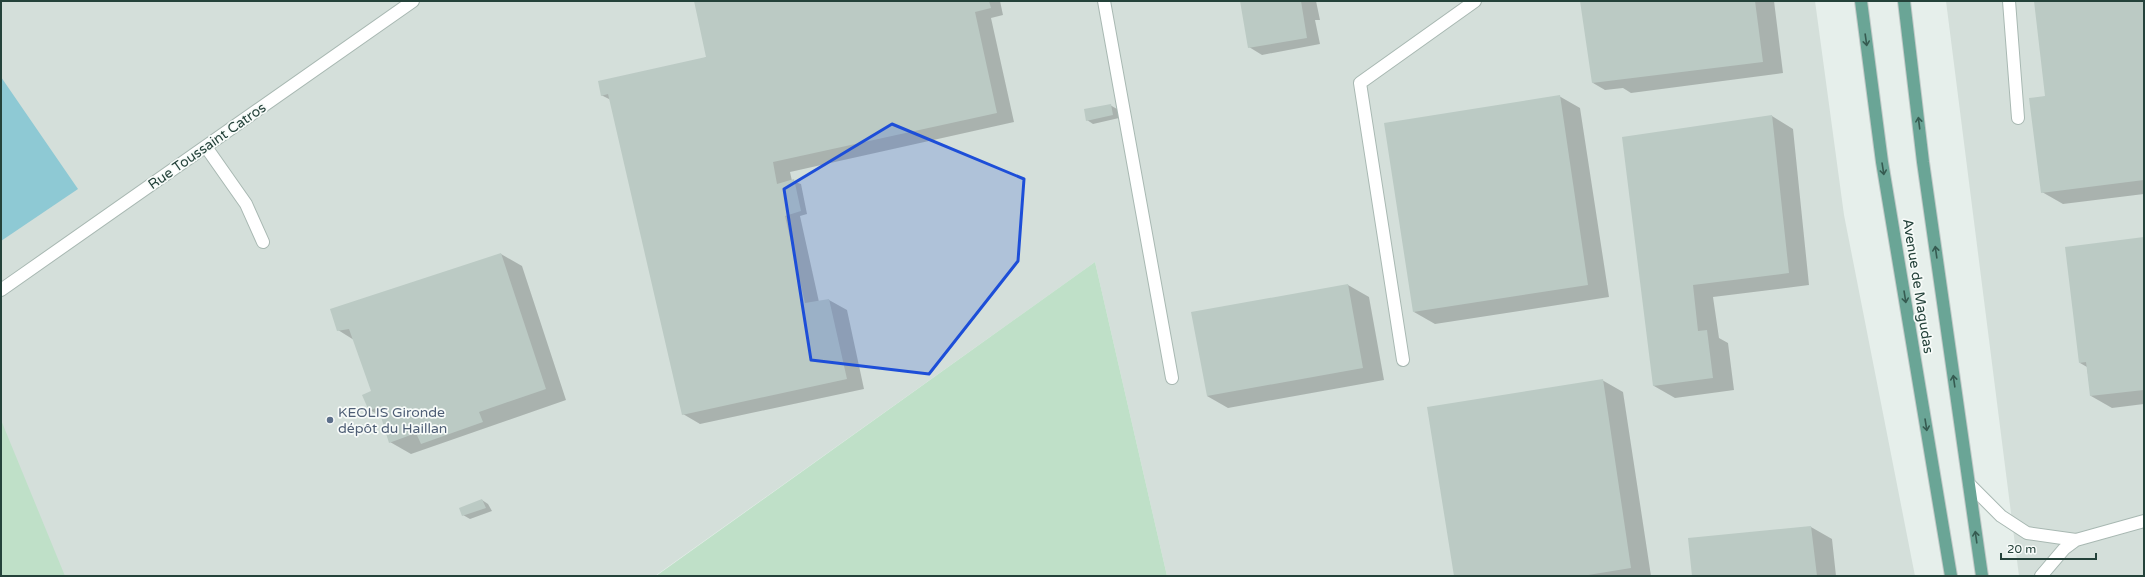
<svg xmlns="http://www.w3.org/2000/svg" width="2145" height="577" font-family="'Varela Round',sans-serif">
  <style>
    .built { fill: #d4dfda }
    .green { fill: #bfe0c8 }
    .water { fill: #8ec9d4 }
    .shadow { fill: #0003 }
    .building { fill: #bbcac4 }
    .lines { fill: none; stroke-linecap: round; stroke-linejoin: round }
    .service-casing { stroke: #a8b8b2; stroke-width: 14 }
    .minor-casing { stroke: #a8b8b2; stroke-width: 14 }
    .tertiary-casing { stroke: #a8b8b2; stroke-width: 14 }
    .primary-casing { stroke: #c2cac8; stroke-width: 14 }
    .service { stroke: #fff; stroke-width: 12 }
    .minor { stroke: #fff; stroke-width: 12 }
    .tertiary { stroke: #fff; stroke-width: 12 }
    .primary { stroke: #6aa596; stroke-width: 12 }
    .oneway { stroke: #365b51 }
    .marked { fill: #1d4ed8; fill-opacity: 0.2; stroke: #1d4ed8; stroke-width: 3; stroke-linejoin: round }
    .service-dot { fill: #5c6f8a; stroke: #f7fbf9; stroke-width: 1.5 }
    .labels { text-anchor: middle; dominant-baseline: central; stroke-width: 3.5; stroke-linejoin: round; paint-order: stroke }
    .street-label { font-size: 14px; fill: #24423a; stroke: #f7fbf9 }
    .service-label { font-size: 14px; fill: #4e5e75; stroke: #f7fbf9; text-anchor: start }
  </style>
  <rect width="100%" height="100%" fill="#e6efeb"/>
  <path class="built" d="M1 1H1815L1844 215 1915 576H1167L1095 262 655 576H1Z
    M1946 1H2144V576H2019Z"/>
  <path class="green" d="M1095 262 1167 576H655H656Z
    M1 420 65 576H1Z"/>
  <path class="water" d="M1 77 78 189 1 241Z"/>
  <path class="shadow" d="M695 1H1000L1003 15 991 18 1014 122 790 172 792 181 801 184 807 214 800 216 819 302 829 300 847 310 864 389 700 424 683 414 611 100 601 95 707 57Z
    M1241 1H1316L1320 20H1315L1320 44 1262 55 1249 47Z
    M1581 1H1774L1783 73 1631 93 1623 88 1605 90 1593 83Z
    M2035 1H2144V194L2063 204 2042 192 2046 97Z
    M1559 96 1580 108 1609 297 1435 324 1414 312Z
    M1110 105 1117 109 1119 118 1093 124 1087 120Z
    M1772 116 1793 129 1809 285 1713 297 1719 338 1728 343 1734 390 1675 398 1654 386 1623 138Z
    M2144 238V404L2112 408 2091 396 2087 367 2080 363Z
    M501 254 522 266 566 400 411 454 390 442 382 417 370 410 373 391 354 340 338 330Z
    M1348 285 1369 297 1384 380 1228 408 1207 396Z
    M1602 380 1623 392 1651 576H1455Z
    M482 500 488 504 492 511 470 519 463 515Z
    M1811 527 1832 539 1836 576H1693Z"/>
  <path class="building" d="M694 1H989L991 8 975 12 997 113 773 162 777 184 794 179 801 211 785 216 805 303 829 299 847 379 682 415 608 94 601 96 598 81 706 57Z
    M1240 1H1301L1307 38 1248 48Z
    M1580 1H1755L1763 62 1592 83Z
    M2034 1H2144V180L2041 193 2029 98 2045 96Z
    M1560 95 1588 285 1413 312 1384 123Z
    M1111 104 1113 115 1086 121 1084 109Z
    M1772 115 1789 273 1693 285 1698 331 1707 330 1713 378 1653 386 1622 137Z
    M2144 237V390L2090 396 2086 362 2079 363 2065 247Z
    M501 253 546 389 479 412 483 422 421 444 416 433 389 443 378 407 369 411 362 395 371 391 349 329 337 331 330 309Z
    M1348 284 1363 368 1207 396 1191 312Z
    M1603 379 1631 568 1582 576H1454L1427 407Z
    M482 499 486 508 462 516 459 508Z
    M1811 526 1817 576H1692L1688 538Z"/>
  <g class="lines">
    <defs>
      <path id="service" d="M1104 1 1172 378
        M2009 1 2018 118
        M206 147 246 204 263 242
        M1403 360 1360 83 1475 1"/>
      <path id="minor" d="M1969 484 2001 516 2027 533 2076 540
        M2041 576 2064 549 2076 540 2144 521"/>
      <path id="tertiary" d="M1 290 413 1"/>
      <path id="primary" d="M1861 1 1882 162 1951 576
        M1904 1 1923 162 1982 576"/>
    </defs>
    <use href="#service" class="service-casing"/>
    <use href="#minor" class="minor-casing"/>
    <use href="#tertiary" class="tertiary-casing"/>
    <use href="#primary" class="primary-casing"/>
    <use href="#service" class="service"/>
    <use href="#minor" class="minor"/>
    <use href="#tertiary" class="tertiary"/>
    <use href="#primary" class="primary"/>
  </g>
  <defs><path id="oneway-shaft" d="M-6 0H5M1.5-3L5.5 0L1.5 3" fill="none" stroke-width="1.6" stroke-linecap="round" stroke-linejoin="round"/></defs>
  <g class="oneway">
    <use href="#oneway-shaft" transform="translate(1866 40) rotate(82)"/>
    <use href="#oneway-shaft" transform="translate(1919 123) rotate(-97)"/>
    <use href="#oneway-shaft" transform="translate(1883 169) rotate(81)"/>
    <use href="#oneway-shaft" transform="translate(1936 252) rotate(-98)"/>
    <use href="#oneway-shaft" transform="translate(1905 297) rotate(81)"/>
    <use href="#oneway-shaft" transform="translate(1954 381) rotate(-98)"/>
    <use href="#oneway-shaft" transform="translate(1926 425) rotate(81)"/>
    <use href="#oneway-shaft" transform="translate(1976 537) rotate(-98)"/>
  </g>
  <path class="marked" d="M892 124 1024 179 1018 261 929 374 811 360 784 189Z"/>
  <circle class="service-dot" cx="330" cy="420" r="4"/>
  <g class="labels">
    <g class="street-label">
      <text transform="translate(207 146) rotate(-35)">Rue Toussaint Catros</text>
      <text transform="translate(1918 286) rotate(81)">Avenue de Magudas</text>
    </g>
    <g class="service-label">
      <text x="338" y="412">KEOLIS Gironde<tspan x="338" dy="16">dépôt du Haillan</tspan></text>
    </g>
  </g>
  <rect width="2145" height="577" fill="none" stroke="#24423a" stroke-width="4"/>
  <path d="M2001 553v6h95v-6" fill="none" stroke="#24423a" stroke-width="2"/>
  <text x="2007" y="553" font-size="12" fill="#24423a" stroke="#f7fbf9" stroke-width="3" paint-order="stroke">20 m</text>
</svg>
